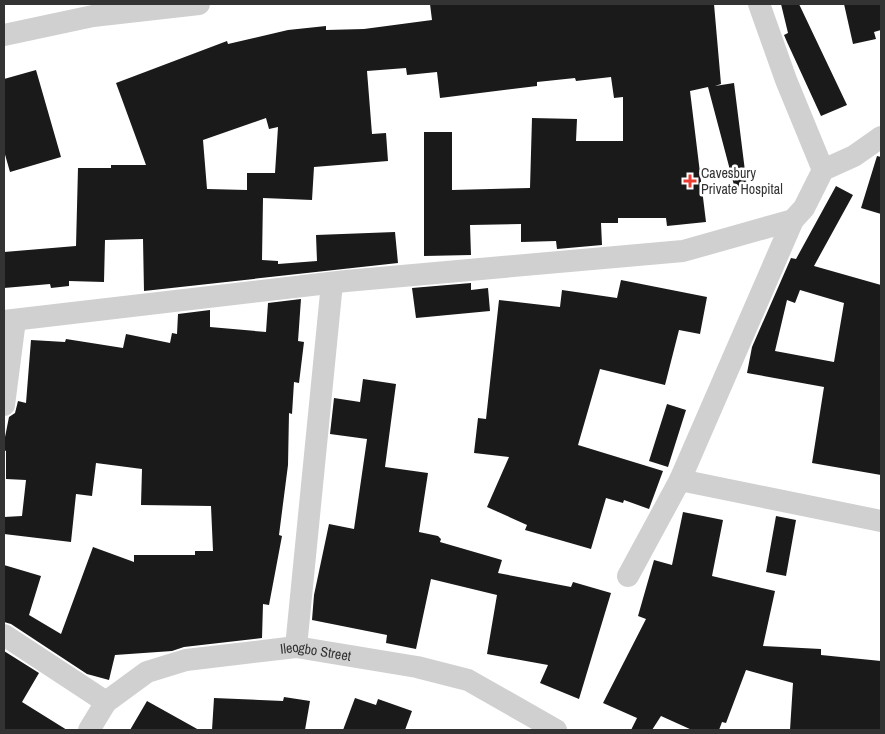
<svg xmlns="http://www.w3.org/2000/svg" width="885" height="734" font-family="'Archivo Narrow',sans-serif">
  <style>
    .building { fill: #1a1a1a; fill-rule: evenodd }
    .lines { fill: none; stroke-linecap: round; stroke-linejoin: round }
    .minor { stroke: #d0d0d0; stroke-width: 22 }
    .poi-dot { fill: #eb3d33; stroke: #fff; stroke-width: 2 }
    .labels { text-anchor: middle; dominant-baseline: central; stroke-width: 5; stroke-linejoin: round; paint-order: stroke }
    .poi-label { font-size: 14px; fill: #333; stroke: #fff; text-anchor: start }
    .street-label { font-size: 14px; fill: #333; stroke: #fff }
  </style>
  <rect width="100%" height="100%" fill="#fff"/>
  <path class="building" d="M430 4H714L721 84 715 86 734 83 747 187 735 189 708 87 690 91 706 222 667 226 666 218H618V223H601L602 245 557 249 556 241 521 242V224L470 225 471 255 424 256V132H452V190L530 188 532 118 577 119 576 141H623V97L614 98 611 77 576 81 575 78 537 82V86L440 98 437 72 407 75 406 68 367 71 372 134 386 133 388 161 314 167 312 200 263 198 262 260 278 261V264L317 261 316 235 395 232 398 263 144 291 143 239 105 240 104 282 69 281V286L51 288 50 284 4 288V252L76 246 78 168H111V165H146L116 83 227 41 228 44 288 30 326 26V30L364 29 432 20ZM266 118 269 129 278 127 275 173H247V190L207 189 203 140Z
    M781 4H799L847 105 821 116 787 42 784 35 788 33Z
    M844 4H881V30L874 32 876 39 853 44Z
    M36 70 61 157 10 172 4 151V79Z
    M877 156 881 157V214L861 208Z
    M836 186 853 195 814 266 881 285V475L812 463 824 387 747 373 752 347 791 258 796 259ZM800 290 844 303 834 362 775 351 787 300 795 303Z
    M621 280 707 297 700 334 679 330 665 385 600 369 578 445 663 471 649 509 624 500 623 503 606 498 591 549 525 530 527 525 487 507 509 457 474 453 478 418 486 419 499 300 560 307 562 290 617 298Z
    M471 283V290L488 288 490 311 416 318 412 288Z
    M301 299 298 341 304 342 299 383 294 382 292 414 289 413 288 465 279 535 282 536 269 605 263 604 262 638 184 647 172 651 115 655 109 680 87 674 11 624 4 622V565L41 576 29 615 61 634 93 547 134 562V555H195V551H213L211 506 141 505 142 469 96 463 92 496 76 494 71 542 4 534V517L22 516 26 480 6 479V451L4 450V442L9 417 15 413 18 401 26 403 31 340 65 342 66 339 123 348 126 334 170 343 172 333 177 334 178 314 210 310V327L266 332 268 303Z
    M363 379 396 384 385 467 428 473 419 532 438 536 441 539 440 542 502 560 498 573 571 587 573 582 611 593 579 699 540 683 548 665 487 654 497 595 431 579 416 649 386 643 387 635 312 620 314 595 329 524 354 529 367 439 330 434 334 398 360 402Z
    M667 404 686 410 668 467 649 461Z
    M683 512 723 520 712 576 775 591 763 646 821 649V655L881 661V730H790L793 683 746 670 726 723 722 722 719 730H692L661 716 652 730H631L637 718 603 703 646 619 638 616 654 560 672 565Z
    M776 516 796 520 786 576 766 572Z
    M4 651 39 673 22 702 67 730H4Z
    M284 697 310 701 305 730H212L214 698 283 701Z
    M355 698 376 705 378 699 412 711 405 730H343Z
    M147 701 199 730H130Z"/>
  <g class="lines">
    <g class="minor">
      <path d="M759 4 786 80 823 170"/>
      <path d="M4 35 93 16 199 4"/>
      <path d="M4 321 346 281 683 251 793 220"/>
      <path d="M4 405 15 320"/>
      <path d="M680 480 881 521"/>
      <path d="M628 576 680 480 793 220 804 208 823 170 854 156 881 137"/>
      <path d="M4 635 106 702"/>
      <path d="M296 647 332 283"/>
      <path id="s1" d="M89 730 106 702 147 672 186 660 296 647 417 667 468 680 556 730"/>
    </g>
  </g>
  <path class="poi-dot" d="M687.5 173.5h5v5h5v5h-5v5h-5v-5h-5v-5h5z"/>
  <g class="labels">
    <g class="poi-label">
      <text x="701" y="173">Cavesbury<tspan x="701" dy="16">Private Hospital</tspan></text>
    </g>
    <g class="street-label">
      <text stroke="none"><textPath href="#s1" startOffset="255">Ileogbo Street</textPath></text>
    </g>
  </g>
  <rect width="885" height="734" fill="none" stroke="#333333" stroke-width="10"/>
</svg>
